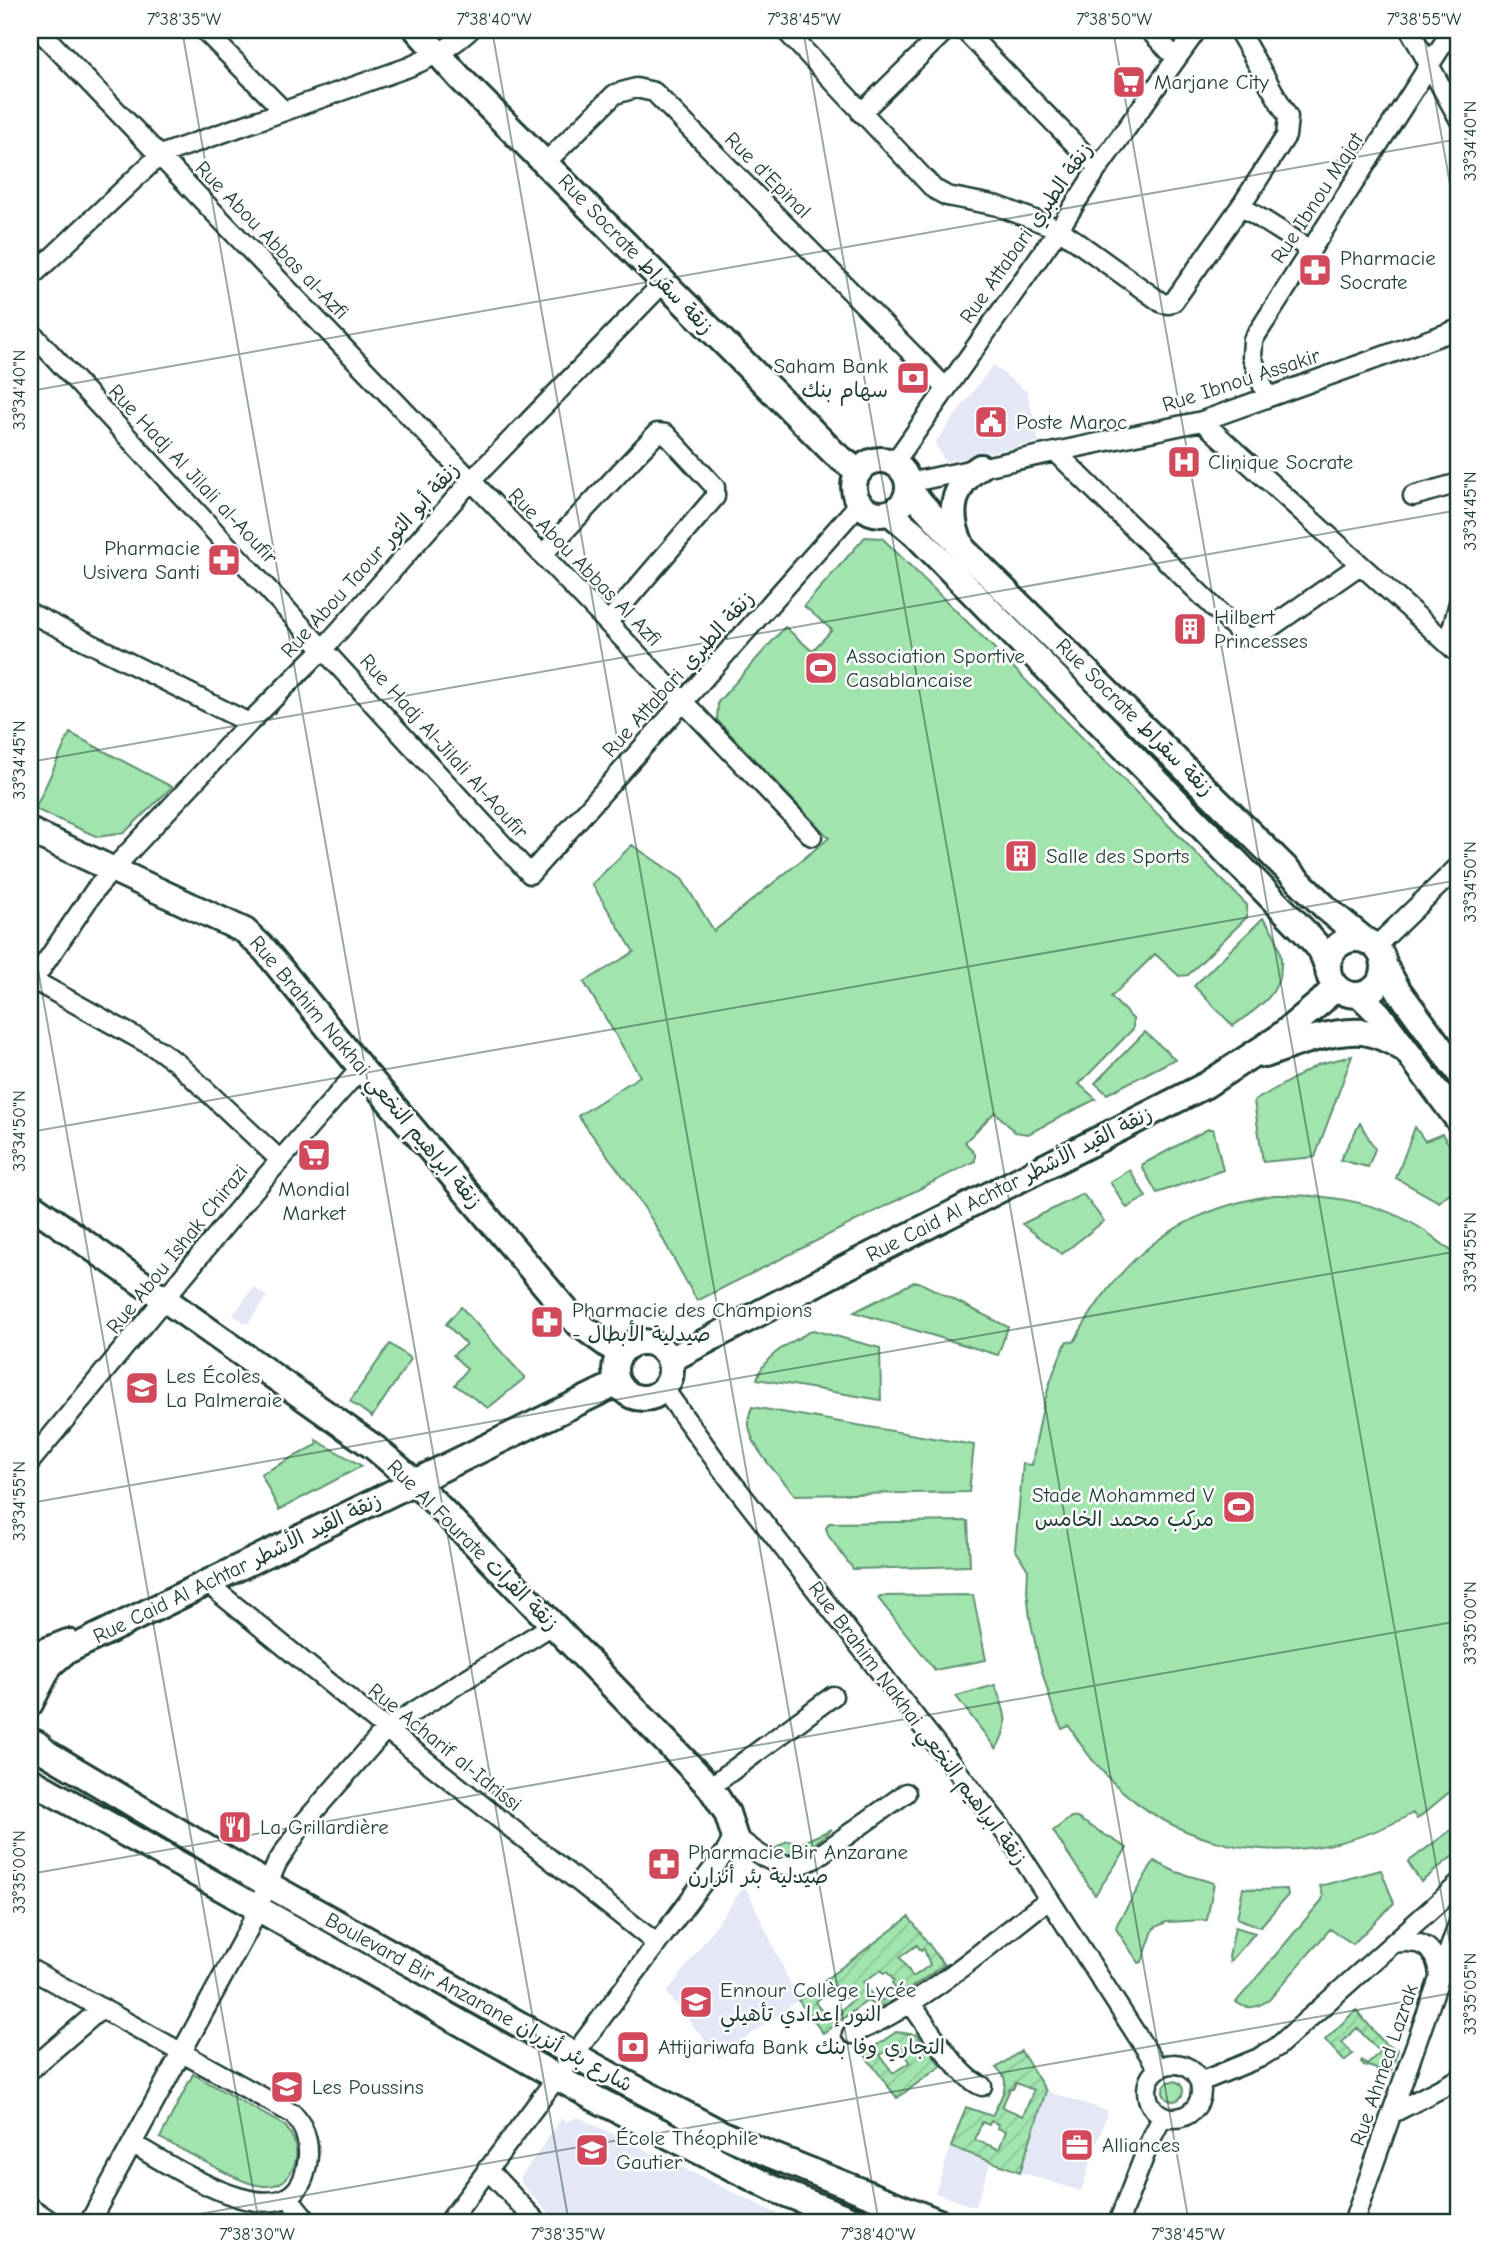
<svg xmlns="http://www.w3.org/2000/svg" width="1489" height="2253" font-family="'Comic Neue','Playpen Sans Arabic',sans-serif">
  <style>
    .built { fill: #e3e7f6 }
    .grass { fill: #a1e4ae; stroke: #609071; stroke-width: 2 }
    .garden { fill: url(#garden-furrows); stroke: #609071; stroke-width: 2; fill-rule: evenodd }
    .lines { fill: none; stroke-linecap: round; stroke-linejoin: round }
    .street-casing { stroke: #1f3d34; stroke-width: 23 }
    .secondary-casing { stroke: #1f3d34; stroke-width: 30 }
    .street { stroke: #fff; stroke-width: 18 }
    .secondary { stroke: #fff; stroke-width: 24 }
    .ticks { fill: none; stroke: #1f3d34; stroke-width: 2; stroke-opacity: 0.45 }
    .labels { text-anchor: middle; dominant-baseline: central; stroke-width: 5; stroke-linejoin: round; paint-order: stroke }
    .poi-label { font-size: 21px; fill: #1f3d34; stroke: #fff; text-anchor: start }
    .street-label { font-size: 21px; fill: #1f3d34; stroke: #fff }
    .neatline { fill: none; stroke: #1f3d34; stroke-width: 2.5 }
    .ticks-label { font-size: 18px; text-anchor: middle; fill: #1f3d34 }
  </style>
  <defs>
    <pattern id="garden-furrows" width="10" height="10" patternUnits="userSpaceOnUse" patternTransform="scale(1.75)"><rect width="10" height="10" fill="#a1e4ae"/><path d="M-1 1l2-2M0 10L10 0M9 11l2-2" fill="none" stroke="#8ac496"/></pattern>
  </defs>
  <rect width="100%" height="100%" fill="#fff"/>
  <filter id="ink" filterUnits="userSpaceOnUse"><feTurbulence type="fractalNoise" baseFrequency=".0143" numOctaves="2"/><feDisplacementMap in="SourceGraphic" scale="14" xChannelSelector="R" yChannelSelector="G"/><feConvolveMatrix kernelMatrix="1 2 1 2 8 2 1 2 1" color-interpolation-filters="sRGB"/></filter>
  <g filter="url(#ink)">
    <path class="built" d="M993 365 1027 392 1039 442 945 462 935 443Z
      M254 1287 267 1297 247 1324 233 1315Z
      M745 1885 798 2000 719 2058 667 1993Z
      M1046 2091 1108 2111 1081 2191 1020 2172Z
      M578 2117 796 2223H558L522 2184 520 2178 562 2118 567 2122Z
      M951 2147 991 2161 975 2207 935 2193Z"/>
    <path class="grass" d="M865 537 882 538 1003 657 1247 905V917L1188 975 1179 976 1155 954 1111 997 1133 1019V1029L1079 1084 1096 1099 1028 1134 1015 1132 995 1112 965 1142 975 1154V1161L697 1301 654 1223 628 1183 578 1116 640 1076 584 982 634 952 592 884 632 845 682 879 714 931 829 838 717 720 718 702 785 627 812 651 832 630 804 606Z
      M70 733 172 787 124 833 98 837 35 809Z
      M1263 918C1283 941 1289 974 1268 998 1258 1009 1245 1017 1233 1026L1194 986Z
      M1145 1032 1175 1059 1107 1094 1095 1083Z
      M1352 1056 1315 1157 1263 1162 1254 1101 1319 1064Z
      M1360 1123 1375 1149 1368 1167 1340 1160Z
      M1415 1127 1425 1141 1442 1134 1459 1159V1185L1439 1202 1396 1178Z
      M1208 1129H1213L1214 1132 1223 1170 1157 1193 1142 1167 1143 1164Z
      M1130 1170 1146 1197 1127 1208 1110 1182Z
      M1083 1194 1104 1221 1062 1254 1022 1224Z
      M1274 1195C1327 1194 1380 1201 1425 1231 1436 1238 1448 1250 1459 1256V1784L1417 1819 1413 1813C1289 1883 1143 1852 1069 1726L1062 1729 1053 1709 1039 1661 1030 1618 1027 1591 1028 1570 1015 1549 1023 1464 1032 1465C1039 1422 1047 1380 1067 1341L1074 1342C1120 1257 1177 1210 1274 1195Z
      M914 1282H919L1008 1327 998 1355 854 1312Z
      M461 1307 525 1378 488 1408 455 1385 467 1369 453 1355 466 1344 446 1324Z
      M813 1330 880 1348 881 1400 757 1379C764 1354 792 1342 813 1330Z
      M390 1344 411 1359 372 1417 350 1401Z
      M752 1407 974 1445 969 1492 795 1495C777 1472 737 1438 752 1407Z
      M316 1440 362 1466 279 1510 261 1474 317 1445Z
      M968 1521 970 1566 853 1569 828 1535 826 1528 829 1523Z
      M973 1595 986 1660 935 1670 878 1598 880 1596Z
      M995 1685C1005 1712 1012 1722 996 1749L956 1696Z
      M1071 1817 1077 1818 1127 1848 1095 1895 1053 1831Z
      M1459 1824V1851L1421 1882 1408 1862Z
      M832 1829C816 1843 796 1864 775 1849L787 1841 801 1843Z
      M1154 1861 1176 1872 1214 1883 1207 1920 1166 1922 1154 1928 1142 1962 1139 1963 1116 1929 1117 1924Z
      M1381 1870 1394 1903 1353 1944 1330 1929 1269 2000C1258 2007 1247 2011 1236 2002L1322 1900 1323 1896 1320 1886Z
      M1243 1888 1258 1890 1287 1889 1288 1895 1260 1927 1237 1918Z
      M1235 1927 1255 1933 1230 1962 1229 1957Z
      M193 2074 285 2126C295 2138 300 2151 294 2166 278 2206 233 2176 209 2164 193 2155 176 2147 160 2138Z
      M1163 2091a10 10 0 1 1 20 0a10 10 0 1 1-20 0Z"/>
    <path class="garden" d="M909 1917 944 1965 886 2005 877 2006 867 2001 823 2033 798 2000ZM917 1945 921 1951 924 1949 930 1965 913 1977 900 1957ZM881 1970 884 1973 887 1972 894 1981 892 1983 896 1990 878 2003 863 1982ZM836 1986 845 1998 849 1995 853 2000 841 2010 842 2012 837 2016 835 2014 828 2019 815 2002Z
      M1356 2010 1385 2044 1398 2050 1390 2073 1364 2065 1361 2062 1362 2060 1367 2064 1380 2052 1357 2028 1342 2042 1353 2054 1344 2061 1325 2040Z
      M896 2032 917 2035 941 2066 897 2098 864 2054ZM898 2043 910 2062 893 2073 880 2055Z
      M1021 2051 1046 2091 1020 2172 951 2147 966 2107 992 2116C999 2101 1015 2080 996 2068ZM1016 2083 1034 2090 1023 2116 1002 2107 1010 2089H1013ZM991 2121 998 2124 997 2128 1006 2131 999 2149 975 2140 982 2122 989 2125Z"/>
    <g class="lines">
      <defs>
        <path id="street" d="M39 30 812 836
          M204 30 283 110
          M785 30 934 189 947 196 998 206 1059 229 1162 303 1169 304 1174 301 1241 206 1286 136 1288 117 1238 30
          M964 30 1098 168
          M1149 30 1176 58
          M1410 30 1459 119
          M861 113 946 30
          M546 162 615 94 636 88 654 92 946 388
          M1241 206 1311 250
          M30 278 160 155 409 67C432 57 452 47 470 30
          M30 331 530 874 860 503
          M1267 397 1252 357 1253 340 1452 30
          M1202 421 1459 654
          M1056 452 1243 636 1255 637 1261 634 1360 565
          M894 463 1059 229 1098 168 1197 30
          M908 483 1202 421 1459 329
          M1413 496 1459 483
          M543 554 657 433 666 434 715 487V497L608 622
          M30 613 249 723
          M1448 644 1459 603
          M1375 947 1459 866
          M33 980 159 1050 177 1063 280 1160
          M30 985 95 890 113 869 249 723 324 648 471 481 663 283
          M664 1389 721 1468 1011 1840 1158 2068
          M30 1462 254 1190 361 1068
          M207 1583 386 1729 656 1943
          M710 1787 833 1696
          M1393 1943C1421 1939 1436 1946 1439 1975
          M30 1969 293 2114C307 2129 311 2149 306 2169 289 2247 169 2164 133 2144
          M911 2004C927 2025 959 2078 982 2086
          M852 2034C925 2003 986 1947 1049 1899
          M1147 2091a27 27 0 1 1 54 0a27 27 0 1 1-54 0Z
          M30 2070 102 2008
          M1200 2082 1259 2058 1277 2047 1459 1884
          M1391 2114 1459 2079
          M487 2169 538 2223
          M288 2197 309 2223
          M30 2207 53 2223
          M89 2223 249 1928 277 1863 302 1825 386 1729 554 1624
          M448 2223 727 1850 734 1835C758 1854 782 1877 814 1859L906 1793
          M1118 2223 1151 2139 1163 2116
          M1353 2223 1459 1922"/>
        <path id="secondary" d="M417 30 460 78 835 454 859 472
          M854 487a27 27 0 1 1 54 0a27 27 0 1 1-54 0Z
          M908 489 965 551 1327 909 1366 941
          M890 513 915 534 1305 932 1321 950 1327 966
          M961 544C947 515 952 485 980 467
          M30 831 245 931 265 950 361 1068 576 1322 609 1346 621 1353
          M1328 967a28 28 0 1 1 56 0a28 28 0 1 1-56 0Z
          M1384 965 1398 990 1459 1073
          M1360 995 1379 1014 1459 1121
          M1265 1055C1292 1045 1334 1029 1363 1032 1378 1034 1391 1041 1404 1049
          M30 1204 375 1448 415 1482 710 1787 727 1813 734 1835
          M615 1370a28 28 0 1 1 56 0a28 28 0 1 1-56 0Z
          M670 1360 847 1267 1206 1085 1278 1038 1322 1001 1335 987
          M30 1657 68 1642
          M30 1704 50 1665 65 1652 618 1383
          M36 1743 47 1753 269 1885 607 2073 723 2134 766 2153 941 2223
          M30 1780 592 2097 774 2189 860 2223"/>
      </defs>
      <use href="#street" class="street-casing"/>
      <use href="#secondary" class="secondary-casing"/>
      <use href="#street" class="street"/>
      <use href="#secondary" class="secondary"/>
    </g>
  </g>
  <path class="ticks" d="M182 30 569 2223M492 30 879 2223M803 30 1189 2223M1113 30 1459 1995M1423 30 1459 236M30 391 1459 139M30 762 1459 510M30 924 259 2223M30 1132 1459 880M30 1503 1459 1251M30 1874 1459 1621M148 2223 1459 1992"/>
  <defs>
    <symbol id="supermarket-square" viewBox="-11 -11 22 22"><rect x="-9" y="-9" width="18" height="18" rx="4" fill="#d1495b" stroke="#fff"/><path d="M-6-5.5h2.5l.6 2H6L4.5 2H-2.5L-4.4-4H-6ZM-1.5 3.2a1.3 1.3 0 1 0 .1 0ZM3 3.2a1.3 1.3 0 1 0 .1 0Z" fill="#fff"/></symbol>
    <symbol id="pharmacy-square" viewBox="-11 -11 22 22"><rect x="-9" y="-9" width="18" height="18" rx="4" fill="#d1495b" stroke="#fff"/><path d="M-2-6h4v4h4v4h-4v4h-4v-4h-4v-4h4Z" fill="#fff"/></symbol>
    <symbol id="bank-square" viewBox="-11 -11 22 22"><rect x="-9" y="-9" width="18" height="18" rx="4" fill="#d1495b" stroke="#fff"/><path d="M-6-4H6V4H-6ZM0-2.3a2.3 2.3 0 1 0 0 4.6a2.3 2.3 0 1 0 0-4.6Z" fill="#fff"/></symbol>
    <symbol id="civic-square" viewBox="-11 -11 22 22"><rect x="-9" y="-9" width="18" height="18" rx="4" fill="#d1495b" stroke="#fff"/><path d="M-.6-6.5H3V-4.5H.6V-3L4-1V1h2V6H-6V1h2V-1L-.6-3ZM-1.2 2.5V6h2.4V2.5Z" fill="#fff"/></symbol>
    <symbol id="hospital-square" viewBox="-11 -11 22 22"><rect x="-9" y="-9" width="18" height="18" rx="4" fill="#d1495b" stroke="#fff"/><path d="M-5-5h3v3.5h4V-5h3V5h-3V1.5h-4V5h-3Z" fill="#fff"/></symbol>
    <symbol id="building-square" viewBox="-11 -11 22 22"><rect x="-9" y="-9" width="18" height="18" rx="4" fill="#d1495b" stroke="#fff"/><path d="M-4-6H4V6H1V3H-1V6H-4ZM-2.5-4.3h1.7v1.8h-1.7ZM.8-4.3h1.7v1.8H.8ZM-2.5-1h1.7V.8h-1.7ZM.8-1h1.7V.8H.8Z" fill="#fff"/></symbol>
    <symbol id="stadium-square" viewBox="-11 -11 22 22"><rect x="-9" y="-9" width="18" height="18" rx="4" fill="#d1495b" stroke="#fff"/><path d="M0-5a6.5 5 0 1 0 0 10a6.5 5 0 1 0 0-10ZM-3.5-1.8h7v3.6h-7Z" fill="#fff"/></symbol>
    <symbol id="school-square" viewBox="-11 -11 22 22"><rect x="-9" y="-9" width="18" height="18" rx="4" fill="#d1495b" stroke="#fff"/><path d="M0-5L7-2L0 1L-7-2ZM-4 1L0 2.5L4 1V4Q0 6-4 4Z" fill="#fff"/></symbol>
    <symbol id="restaurant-square" viewBox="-11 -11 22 22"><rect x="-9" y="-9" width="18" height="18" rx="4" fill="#d1495b" stroke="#fff"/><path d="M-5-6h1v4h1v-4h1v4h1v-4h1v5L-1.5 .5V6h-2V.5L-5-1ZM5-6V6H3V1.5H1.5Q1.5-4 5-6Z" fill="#fff"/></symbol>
    <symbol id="office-square" viewBox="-11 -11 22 22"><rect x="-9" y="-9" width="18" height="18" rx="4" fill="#d1495b" stroke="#fff"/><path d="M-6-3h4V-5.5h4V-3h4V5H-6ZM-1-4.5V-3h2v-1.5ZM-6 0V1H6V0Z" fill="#fff"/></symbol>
  </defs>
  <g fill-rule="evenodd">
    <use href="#supermarket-square" x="1110" y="63" width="38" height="38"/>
    <use href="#pharmacy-square" x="1296" y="251" width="38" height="38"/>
    <use href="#bank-square" x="894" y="359" width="38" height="38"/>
    <use href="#civic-square" x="972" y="403" width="38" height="38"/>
    <use href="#hospital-square" x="1165" y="443" width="38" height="38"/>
    <use href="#pharmacy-square" x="205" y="541" width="38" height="38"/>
    <use href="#building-square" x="1171" y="610" width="38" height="38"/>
    <use href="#stadium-square" x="802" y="649" width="38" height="38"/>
    <use href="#building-square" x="1002" y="837" width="38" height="38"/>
    <use href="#supermarket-square" x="295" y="1136" width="38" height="38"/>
    <use href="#pharmacy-square" x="528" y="1303" width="38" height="38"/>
    <use href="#school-square" x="123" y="1369" width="38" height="38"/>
    <use href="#stadium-square" x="1220" y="1488" width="38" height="38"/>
    <use href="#restaurant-square" x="216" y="1808" width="38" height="38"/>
    <use href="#pharmacy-square" x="645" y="1845" width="38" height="38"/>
    <use href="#school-square" x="677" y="1983" width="38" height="38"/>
    <use href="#bank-square" x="614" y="2028" width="38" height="38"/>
    <use href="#school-square" x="268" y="2068" width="38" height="38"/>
    <use href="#office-square" x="1058" y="2126" width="38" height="38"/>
    <use href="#school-square" x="573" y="2131" width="38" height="38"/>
  </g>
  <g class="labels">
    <g class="poi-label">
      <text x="1154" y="82">Marjane City</text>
      <text x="1340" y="258">Pharmacie<tspan x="1340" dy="24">Socrate</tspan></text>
      <text x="888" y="366" text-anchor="end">Saham Bank<tspan x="888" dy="24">سهام بنك</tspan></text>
      <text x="1016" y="422">Poste Maroc</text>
      <text x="1208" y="462">Clinique Socrate</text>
      <text x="200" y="548" text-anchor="end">Pharmacie<tspan x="200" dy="24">Usivera Santi</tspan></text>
      <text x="1214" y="617">Hilbert<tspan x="1214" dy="24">Princesses</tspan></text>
      <text x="846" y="656">Association Sportive<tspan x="846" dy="24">Casablancaise</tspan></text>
      <text x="1046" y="856">Salle des Sports</text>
      <text x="314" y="1189" text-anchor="middle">Mondial<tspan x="314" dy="24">Market</tspan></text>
      <text x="572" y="1310">Pharmacie des Champions<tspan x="572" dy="24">- صيدلية الأبطال</tspan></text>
      <text x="166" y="1376">Les Écoles<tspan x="166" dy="24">La Palmeraie</tspan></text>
      <text x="1214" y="1495" text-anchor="end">Stade Mohammed V<tspan x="1214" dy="24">مركب محمد الخامس</tspan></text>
      <text x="260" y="1827">La Grillardière</text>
      <text x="688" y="1852">Pharmacie Bir Anzarane<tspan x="688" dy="24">صيدلية بئر أنزارن</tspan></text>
      <text x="720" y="1990">Ennour Collège Lycée<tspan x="720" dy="24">النور إعدادي تأهيلي</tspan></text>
      <text x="658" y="2047">Attijariwafa Bank التجاري وفا بنك</text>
      <text x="312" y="2087">Les Poussins</text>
      <text x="616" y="2138">École Théophile<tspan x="616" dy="24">Gautier</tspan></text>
      <text x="1102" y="2145">Alliances</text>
    </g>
    <g class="street-label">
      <text transform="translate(768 175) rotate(45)">Rue d'Epinal</text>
      <text transform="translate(1317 198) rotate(-57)">Rue Ibnou Majat</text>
      <text transform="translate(1026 233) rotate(-55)">Rue Attabari زنقة الطبري</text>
      <text transform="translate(272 240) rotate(46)">Rue Abou Abbas al-Azfi</text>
      <text transform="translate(636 254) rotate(46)">Rue Socrate زنقة سقراط</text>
      <text transform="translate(1241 380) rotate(-18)">Rue Ibnou Assakir</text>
      <text transform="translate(193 474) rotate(47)">Rue Hadj Al Jilali al-Aoufir</text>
      <text transform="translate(370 560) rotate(-48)">Rue Abou Taour زنقة أبو الثور</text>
      <text transform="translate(585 567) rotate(46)">Rue Abou Abbas Al Azfi</text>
      <text transform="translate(678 674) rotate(-48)">Rue Attabari زنقة الطبري</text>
      <text transform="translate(1135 717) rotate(45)">Rue Socrate زنقة سقراط</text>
      <text transform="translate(444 746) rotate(48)">Rue Hadj Al-Jilali Al-Aoufir</text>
      <text transform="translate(366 1072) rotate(50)">Rue Brahim Nakhai زنقة ابراهيم النخعي</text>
      <text transform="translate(1009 1184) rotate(-27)">Rue Caid Al Achtar زنقة القيد الأشطر</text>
      <text transform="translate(177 1249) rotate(-51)">Rue Abou Ishak Chirazi</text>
      <text transform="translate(473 1545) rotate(45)">Rue Al Fourate زنقة الفرات</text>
      <text transform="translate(237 1568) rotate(-26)">Rue Caid Al Achtar زنقة القيد الأشطر</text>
      <text transform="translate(918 1723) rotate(53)">Rue Brahim Nakhai زنقة ابراهيم النخعي</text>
      <text transform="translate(445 1747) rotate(39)">Rue Acharif al-Idrissi</text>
      <text transform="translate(479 2002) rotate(29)">Boulevard Bir Anzarane شارع بئر أنزران</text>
      <text transform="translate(1384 2065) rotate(-71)">Rue Ahmed Lazrak</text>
    </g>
  </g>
  <rect width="1489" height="2253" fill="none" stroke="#fff" stroke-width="77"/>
  <rect x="38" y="38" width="1412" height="2176" class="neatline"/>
  <g class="ticks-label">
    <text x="184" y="25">7°38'35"W</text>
    <text x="494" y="25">7°38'40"W</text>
    <text x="804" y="25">7°38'45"W</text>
    <text x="1114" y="25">7°38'50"W</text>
    <text x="1424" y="25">7°38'55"W</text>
    <text transform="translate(1470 141) rotate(-90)" y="6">33°34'40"N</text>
    <text transform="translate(19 390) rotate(-90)" y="6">33°34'40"N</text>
    <text transform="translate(1470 511) rotate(-90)" y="6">33°34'45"N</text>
    <text transform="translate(19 760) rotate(-90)" y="6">33°34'45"N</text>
    <text transform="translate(1470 882) rotate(-90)" y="6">33°34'50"N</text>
    <text transform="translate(19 1131) rotate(-90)" y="6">33°34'50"N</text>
    <text transform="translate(1470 1252) rotate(-90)" y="6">33°34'55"N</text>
    <text transform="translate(19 1501) rotate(-90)" y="6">33°34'55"N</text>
    <text transform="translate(1470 1623) rotate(-90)" y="6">33°35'00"N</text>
    <text transform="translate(19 1872) rotate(-90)" y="6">33°35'00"N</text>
    <text transform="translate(1470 1994) rotate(-90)" y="6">33°35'05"N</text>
    <text x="257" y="2240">7°38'30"W</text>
    <text x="568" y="2240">7°38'35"W</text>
    <text x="878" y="2240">7°38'40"W</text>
    <text x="1188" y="2240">7°38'45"W</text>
  </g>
</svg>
